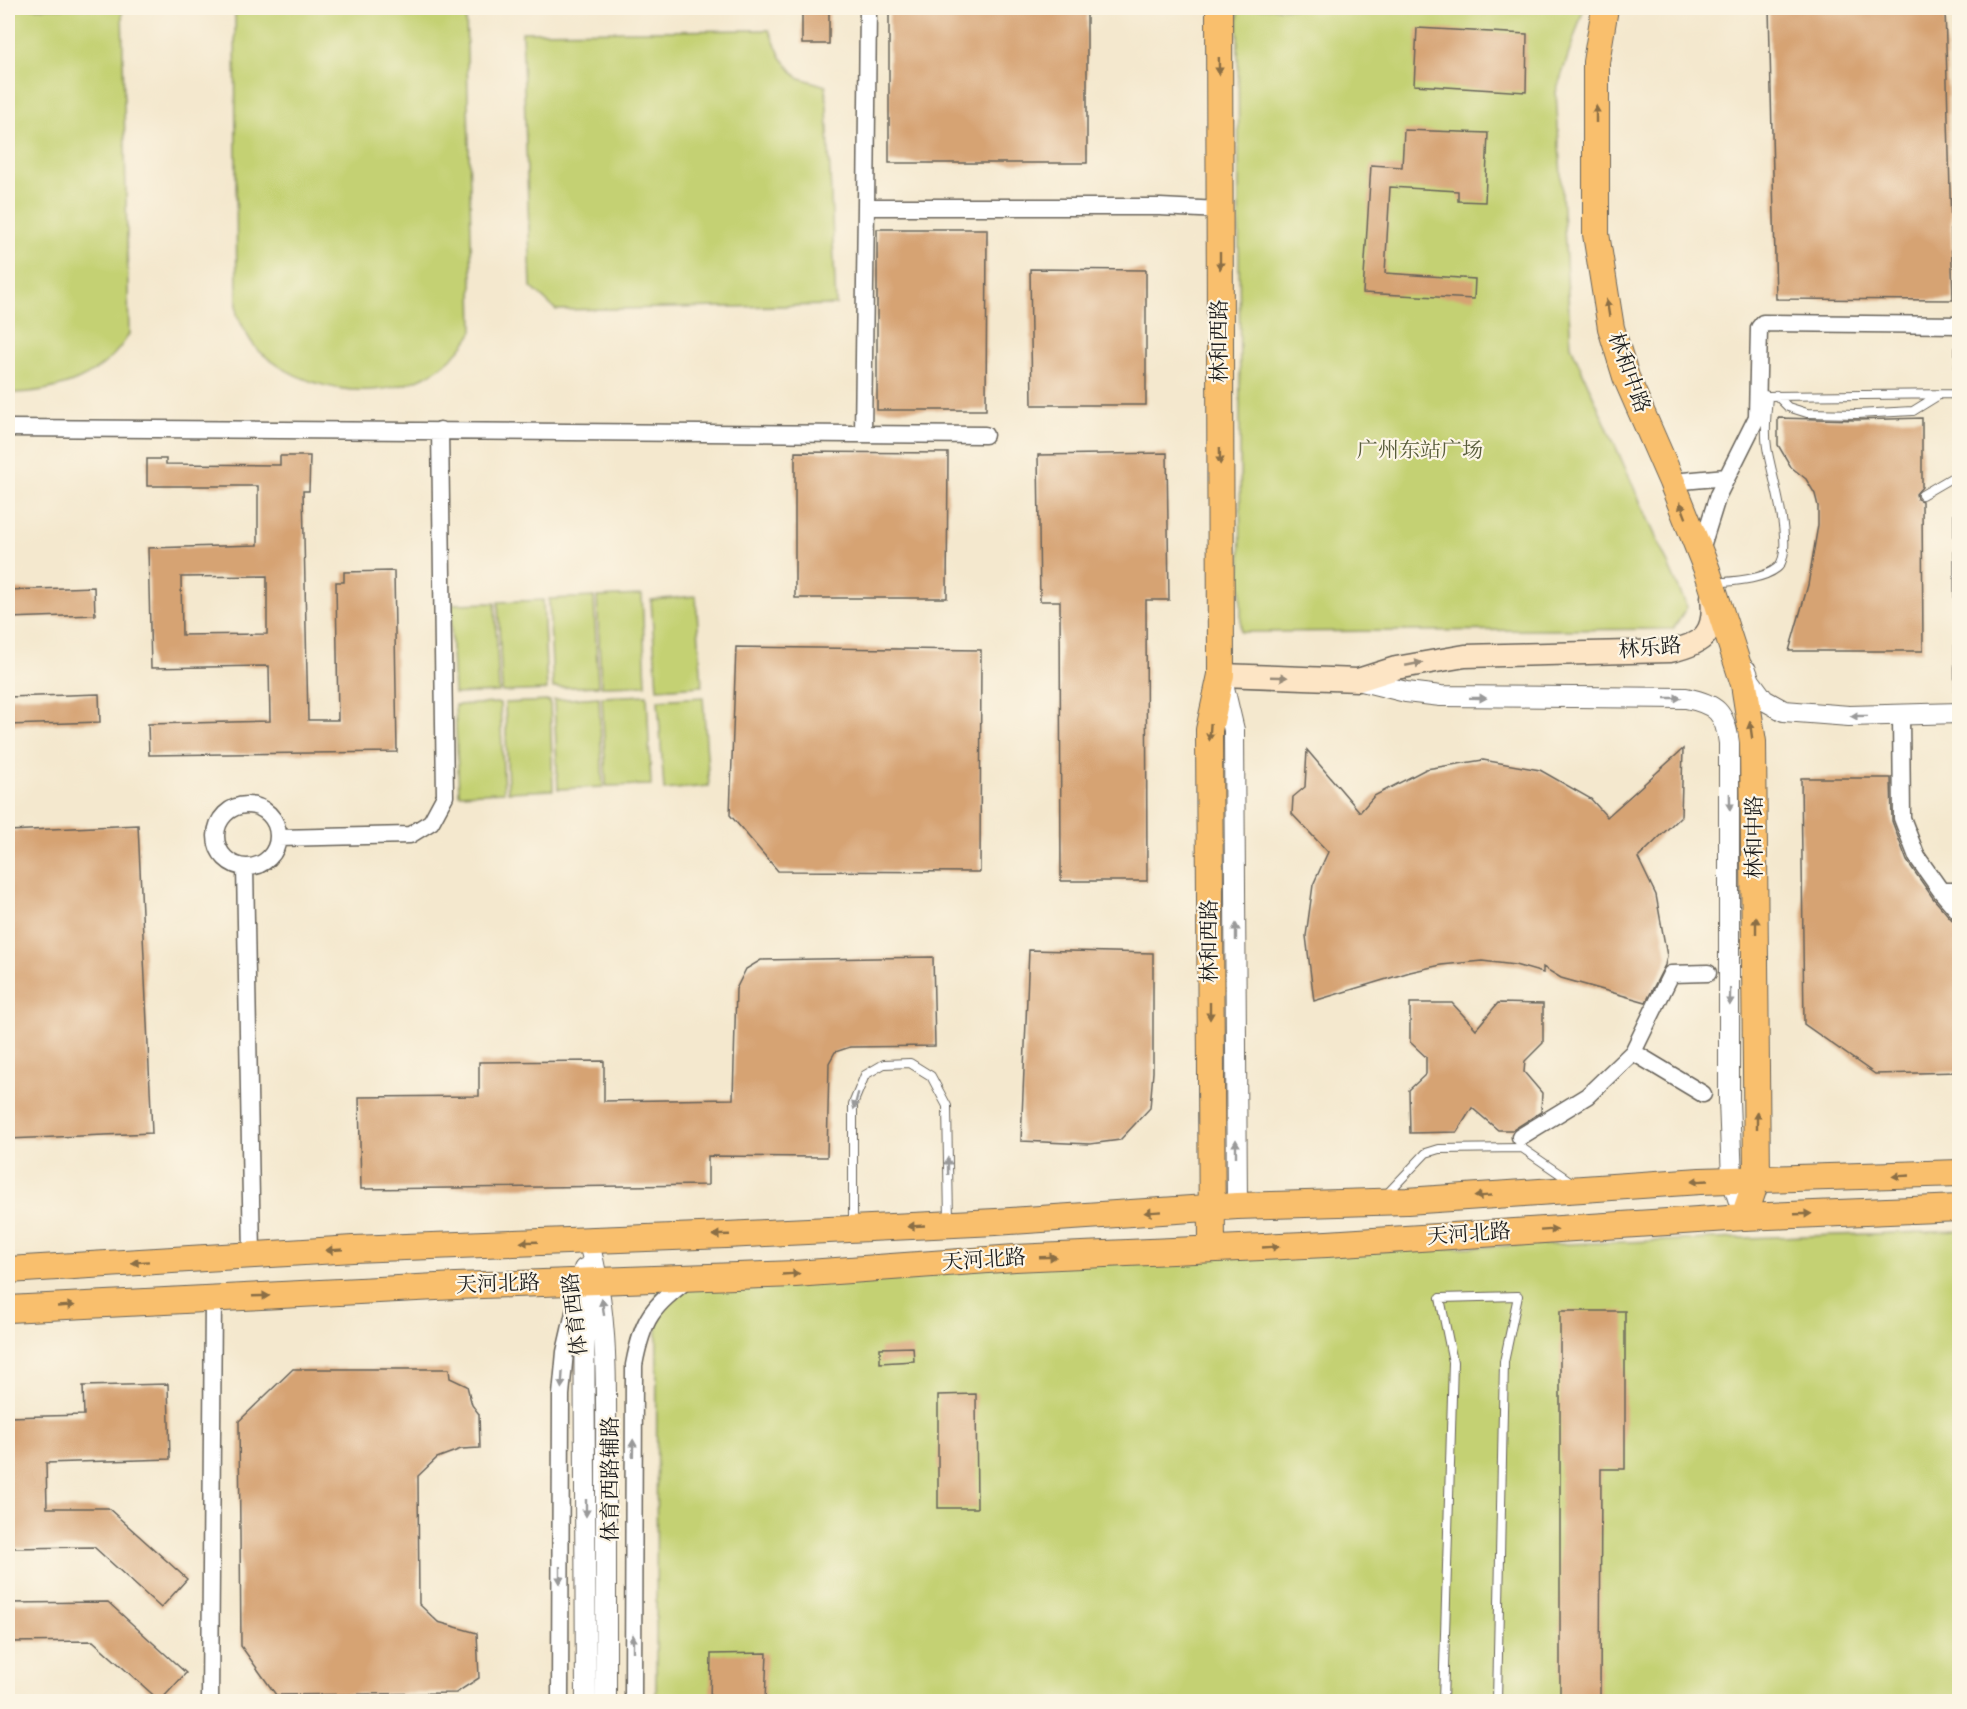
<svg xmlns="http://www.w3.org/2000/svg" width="1967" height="1709" font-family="Vollkorn,'Noto Serif SC',serif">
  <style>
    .green { fill: #c4d173; stroke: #707648; stroke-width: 1.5 }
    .building { fill: #d6a373; fill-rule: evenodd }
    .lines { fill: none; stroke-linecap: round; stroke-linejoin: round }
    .service-casing { stroke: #68635a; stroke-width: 10 }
    .minor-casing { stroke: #68635a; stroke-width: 19 }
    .tertiary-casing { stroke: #68635a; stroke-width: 22 }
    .secondary-casing { stroke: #68635a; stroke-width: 25 }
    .primary-casing { stroke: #68635a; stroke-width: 28 }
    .service { stroke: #fff; stroke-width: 8 }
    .minor { stroke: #fff; stroke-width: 16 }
    .tertiary { stroke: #fff; stroke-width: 20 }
    .secondary { stroke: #fde5c5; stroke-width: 22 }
    .primary { stroke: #f9bf6d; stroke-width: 26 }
    .oneway { fill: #8a6e44 }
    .oneway2 { fill: #988b79 }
    .oneway3 { fill: #999 }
    .labels { text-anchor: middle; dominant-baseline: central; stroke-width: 4.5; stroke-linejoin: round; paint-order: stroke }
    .street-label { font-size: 21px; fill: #1c1c1c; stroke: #fcf5e5 }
    .park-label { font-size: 21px; fill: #575b3a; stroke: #fcf5e5 }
  </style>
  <rect width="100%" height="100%" fill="#fcf5e5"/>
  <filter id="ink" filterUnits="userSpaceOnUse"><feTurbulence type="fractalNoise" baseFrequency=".0167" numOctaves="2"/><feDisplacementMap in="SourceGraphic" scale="12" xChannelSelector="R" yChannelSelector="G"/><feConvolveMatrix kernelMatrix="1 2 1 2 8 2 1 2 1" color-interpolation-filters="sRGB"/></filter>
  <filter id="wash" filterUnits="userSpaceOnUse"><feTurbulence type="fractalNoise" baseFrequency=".008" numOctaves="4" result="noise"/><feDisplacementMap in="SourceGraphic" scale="24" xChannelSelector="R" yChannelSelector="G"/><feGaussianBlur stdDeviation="1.35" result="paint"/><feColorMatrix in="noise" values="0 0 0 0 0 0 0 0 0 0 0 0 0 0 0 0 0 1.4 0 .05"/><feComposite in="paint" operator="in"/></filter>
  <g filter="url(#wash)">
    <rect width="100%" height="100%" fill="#f4e8ce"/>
    <path class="green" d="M8 8H122L129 334C104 378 56 393 8 393Z
      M235 8H466L473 331C430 407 318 406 258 350 249 342 243 326 237 315Z
      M1238 8H1584L1556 92 1571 346 1687 607 1673 629 1241 632Z
      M769 30 781 57 797 77 826 86 836 305 556 310 531 287 522 32Z
      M642 595 646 685 601 686 597 597Z
      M696 596 702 686 657 689 651 600Z
      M594 597 598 686 553 688 549 599Z
      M543 600 547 690 502 692 498 602Z
      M495 603 499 692 454 694 450 604Z
      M647 695 651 785 606 786 602 697Z
      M599 697 603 787 558 789 554 700Z
      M703 697 709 786 664 790 658 700Z
      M550 701 553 790 508 792 505 703Z
      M500 703 504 792 459 794 455 705Z
      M1959 1231V1701L656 1702 657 1274Z"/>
    <g id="blocks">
      <path class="building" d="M802 8H829V44H802Z
        M889 8H1087V163H889Z
        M1769 8H1945L1953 300 1776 299Z
        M1417 28 1527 34 1526 92 1414 85Z
        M1404 130 1488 133 1485 202 1458 201V191L1390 187 1385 273 1475 279 1474 299 1363 293 1371 165 1402 167Z
        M877 229H987L986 410H877Z
        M1030 269 1146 270V405H1032Z
        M1778 418 1857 420 1922 418V487L1916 494 1917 499 1922 501 1923 651H1789L1808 585 1818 525V506L1815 494 1806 479 1791 467 1778 445Z
        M795 452 948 453 947 598H795Z
        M1167 453 1169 600H1146L1147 881H1061L1060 601H1040L1038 455Z
        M280 456H310L309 491H303L308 720H338L336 582H344V572L394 571 397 752 149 755 148 724 270 721 269 666 151 668 148 548 258 545V486H147V459H166V464L280 465ZM267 576V634L182 635 181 577Z
        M94 587 95 615 8 618V590Z
        M736 647 981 650 980 872 778 871 730 815Z
        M99 694 100 722 8 725V697Z
        M1683 749 1681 816 1638 858 1656 895 1667 956 1665 965 1646 1002 1561 978 1543 967V973L1515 965 1482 961 1441 965 1410 972 1314 1001 1306 936 1313 885 1328 852 1292 814 1293 797 1305 787 1307 750 1360 812 1374 796 1426 769 1483 760 1540 770 1591 799 1607 817Z
        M1801 778H1891L1892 821 1907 861 1933 898 1952 920 1959 923V1072L1875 1074 1804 1024Z
        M138 825 152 1133 8 1139V831Z
        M1029 950 1153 953V1072L1150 1108 1120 1140 1090 1144 1021 1141Z
        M933 957 935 1046 850 1047 835 1052 829 1063 827 1157 708 1156V1185L361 1189 359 1097 479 1096V1062L604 1061V1101L733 1099 736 989 746 969 761 960Z
        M1410 1003H1452L1476 1029 1498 1003 1543 1004V1043L1525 1061 1524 1072 1542 1093 1541 1112 1513 1130H1498L1472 1108 1457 1132 1410 1133 1409 1090 1426 1074V1057L1410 1042Z
        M1560 1311H1625V1469H1601L1600 1701H1560Z
        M913 1347 914 1361 880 1363V1348Z
        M293 1369H449L450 1378 467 1386 472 1405 479 1414 480 1448 461 1449 437 1458 418 1476 419 1604 438 1622 477 1633 479 1678 456 1693 276 1695 241 1646 239 1421Z
        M168 1384 170 1459 46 1463 47 1508H108L187 1579 161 1608 94 1547 8 1548V1417L84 1415 83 1386Z
        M976 1394 977 1508H938V1395Z
        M108 1602 186 1673 160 1701 93 1641 8 1642V1603Z
        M767 1653 765 1701H710L711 1654Z"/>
    </g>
  </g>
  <g filter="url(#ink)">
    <use href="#blocks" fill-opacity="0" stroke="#68635a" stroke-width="1.5"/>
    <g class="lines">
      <defs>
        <path id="service" d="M1958 394 1960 328
          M1776 395 1788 407 1807 413 1857 414 1913 411 1939 395
          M1768 396 1958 394V474L1922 495
          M1958 474 1959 713
          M1714 583C1733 581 1762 580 1777 568 1797 552 1770 471 1767 447 1764 430 1767 412 1768 396L1765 395
          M1385 1196 1426 1153 1439 1149 1522 1148 1573 1183
          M853 1227V1104L865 1075 884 1064 910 1063 931 1076 947 1106 949 1221
          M1443 1702 1453 1362 1440 1298 1518 1296 1504 1362 1497 1702"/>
        <path id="minor" d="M866 207 868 8
          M8 428 985 435
          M863 434 866 207H1160L1220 210
          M1672 482 1726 477
          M1700 553 1718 495 1757 417 1759 328 1763 323 1960 325
          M1901 715 1902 818 1917 857 1941 891H1960
          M216 836a31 31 0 1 1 62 0a31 31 0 1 1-62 0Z
          M278 838 410 835 431 822 445 796 440 430
          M245 867 252 1255
          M1941 891 1960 913
          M1633 1052 1671 974 1708 973
          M1520 1137 1587 1096 1633 1052 1703 1094
          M210 1702 213 1298
          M560 1702 561 1395 565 1352 579 1291
          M633 1702 634 1365C643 1317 652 1307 690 1278"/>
        <path id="tertiary" d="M1746 670 1750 681 1764 700 1784 711 1849 716 1960 713
          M1222 679 1234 730 1237 1206
          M1358 680 1406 692 1441 696 1686 698C1716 704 1725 712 1729 743V1100L1732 1180 1744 1217
          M588 1240C609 1312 606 1386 606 1461 606 1541 606 1621 606 1702
          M584 1269 586 1702"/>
        <path id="secondary" d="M1221 675 1358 680 1396 668 1465 656 1670 651C1704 644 1716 633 1712 597"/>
        <path id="primary" d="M1605 8 1596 62V234L1611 328 1626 377 1672 482 1707 570 1744 684 1753 742 1757 1178 1744 1217
          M1212 1249 1209 730 1221 675 1219 8
          M8 1270 353 1249 726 1235 996 1222 1237 1206 1407 1201 1700 1181 1960 1173
          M8 1309 456 1286 795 1274 1015 1258 1327 1244 1744 1217 1960 1208"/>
      </defs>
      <use href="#service" class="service-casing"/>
      <use href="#minor" class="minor-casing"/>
      <use href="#tertiary" class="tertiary-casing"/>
      <use href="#secondary" class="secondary-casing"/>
      <use href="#primary" class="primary-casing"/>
      <use href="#service" class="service"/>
      <use href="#minor" class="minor"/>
      <use href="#tertiary" class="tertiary"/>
      <use href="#secondary" class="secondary"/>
      <use href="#primary" class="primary"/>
    </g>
    <defs><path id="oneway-solid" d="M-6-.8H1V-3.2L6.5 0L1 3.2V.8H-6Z" transform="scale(1.5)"/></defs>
    <g class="oneway">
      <use href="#oneway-solid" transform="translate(1219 66) rotate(89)"/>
      <use href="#oneway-solid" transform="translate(1596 114) rotate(-90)"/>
      <use href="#oneway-solid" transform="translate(1220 261) rotate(90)"/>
      <use href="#oneway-solid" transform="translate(1608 308) rotate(-99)"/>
      <use href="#oneway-solid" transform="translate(1220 456) rotate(89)"/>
      <use href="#oneway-solid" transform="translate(1683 510) rotate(-111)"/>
      <use href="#oneway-solid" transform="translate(1751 730) rotate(-98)"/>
      <use href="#oneway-solid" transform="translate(1210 732) rotate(94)"/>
      <use href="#oneway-solid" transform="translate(1756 925) rotate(-90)"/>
      <use href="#oneway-solid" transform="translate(1210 1011) rotate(90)"/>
      <use href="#oneway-solid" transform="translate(1757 1120) rotate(-90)"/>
      <use href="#oneway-solid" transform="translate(1901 1176) rotate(177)"/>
      <use href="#oneway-solid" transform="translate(1699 1181) rotate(177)"/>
      <use href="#oneway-solid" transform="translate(1483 1196) rotate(176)"/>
      <use href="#oneway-solid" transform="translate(1153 1212) rotate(176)"/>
      <use href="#oneway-solid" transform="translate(1803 1214) rotate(-2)"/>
      <use href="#oneway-solid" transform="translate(916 1226) rotate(177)"/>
      <use href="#oneway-solid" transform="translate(1549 1230) rotate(-4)"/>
      <use href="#oneway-solid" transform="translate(721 1235) rotate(178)"/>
      <use href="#oneway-solid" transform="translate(529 1242) rotate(178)"/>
      <use href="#oneway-solid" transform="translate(1271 1247) rotate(-3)"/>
      <use href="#oneway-solid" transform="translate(334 1250) rotate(176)"/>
      <use href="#oneway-solid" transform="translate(1048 1257) rotate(-2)"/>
      <use href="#oneway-solid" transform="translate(140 1262) rotate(176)"/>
      <use href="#oneway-solid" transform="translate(791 1274) rotate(-3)"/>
      <use href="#oneway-solid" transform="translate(261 1296) rotate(-2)"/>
      <use href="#oneway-solid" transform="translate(66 1306) rotate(-3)"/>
    </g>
    <g class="oneway2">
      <use href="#oneway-solid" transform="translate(1414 664) rotate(-11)"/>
      <use href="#oneway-solid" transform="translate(1279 677) rotate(2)"/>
    </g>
    <g class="oneway3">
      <use href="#oneway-solid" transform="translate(1478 698) rotate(1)"/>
      <use href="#oneway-solid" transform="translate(1673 698)"/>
      <use href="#oneway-solid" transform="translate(1859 716) rotate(179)"/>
      <use href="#oneway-solid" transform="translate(1730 802) rotate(89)"/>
      <use href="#oneway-solid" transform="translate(1236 932) rotate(-90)"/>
      <use href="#oneway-solid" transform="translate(1730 997) rotate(91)"/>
      <use href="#oneway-solid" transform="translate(856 1101) rotate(105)"/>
      <use href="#oneway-solid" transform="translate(1236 1148) rotate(-90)"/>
      <use href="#oneway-solid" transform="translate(948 1166) rotate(-91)"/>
      <use href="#oneway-solid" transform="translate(603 1307) rotate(-97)"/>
      <use href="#oneway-solid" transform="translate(562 1380) rotate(94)"/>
      <use href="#oneway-solid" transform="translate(633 1448) rotate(-89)"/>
      <use href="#oneway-solid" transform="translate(586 1508) rotate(90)"/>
      <use href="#oneway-solid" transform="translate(560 1575) rotate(90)"/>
      <use href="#oneway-solid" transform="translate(633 1643) rotate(-90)"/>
    </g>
  </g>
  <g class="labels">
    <g class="street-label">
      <text transform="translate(1220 341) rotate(-90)">林和西路</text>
      <text transform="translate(1628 373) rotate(70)">林和中路</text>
      <text transform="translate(1650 649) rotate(-5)">林乐路</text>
      <text transform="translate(1755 837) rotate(-90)">林和中路</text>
      <text transform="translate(1210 941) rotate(-90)">林和西路</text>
      <text transform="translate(1469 1235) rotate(-4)">天河北路</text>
      <text transform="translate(984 1261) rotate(-4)">天河北路</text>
      <text transform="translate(498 1285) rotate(-2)">天河北路</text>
      <text transform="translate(576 1314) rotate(-97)">体育西路</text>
      <text transform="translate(611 1479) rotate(-90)">体育西路辅路</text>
    </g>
    <g class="park-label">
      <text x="1420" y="451">广州东站广场</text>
    </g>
  </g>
  <rect width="1967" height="1709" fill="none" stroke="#fcf5e5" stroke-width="30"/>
</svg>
